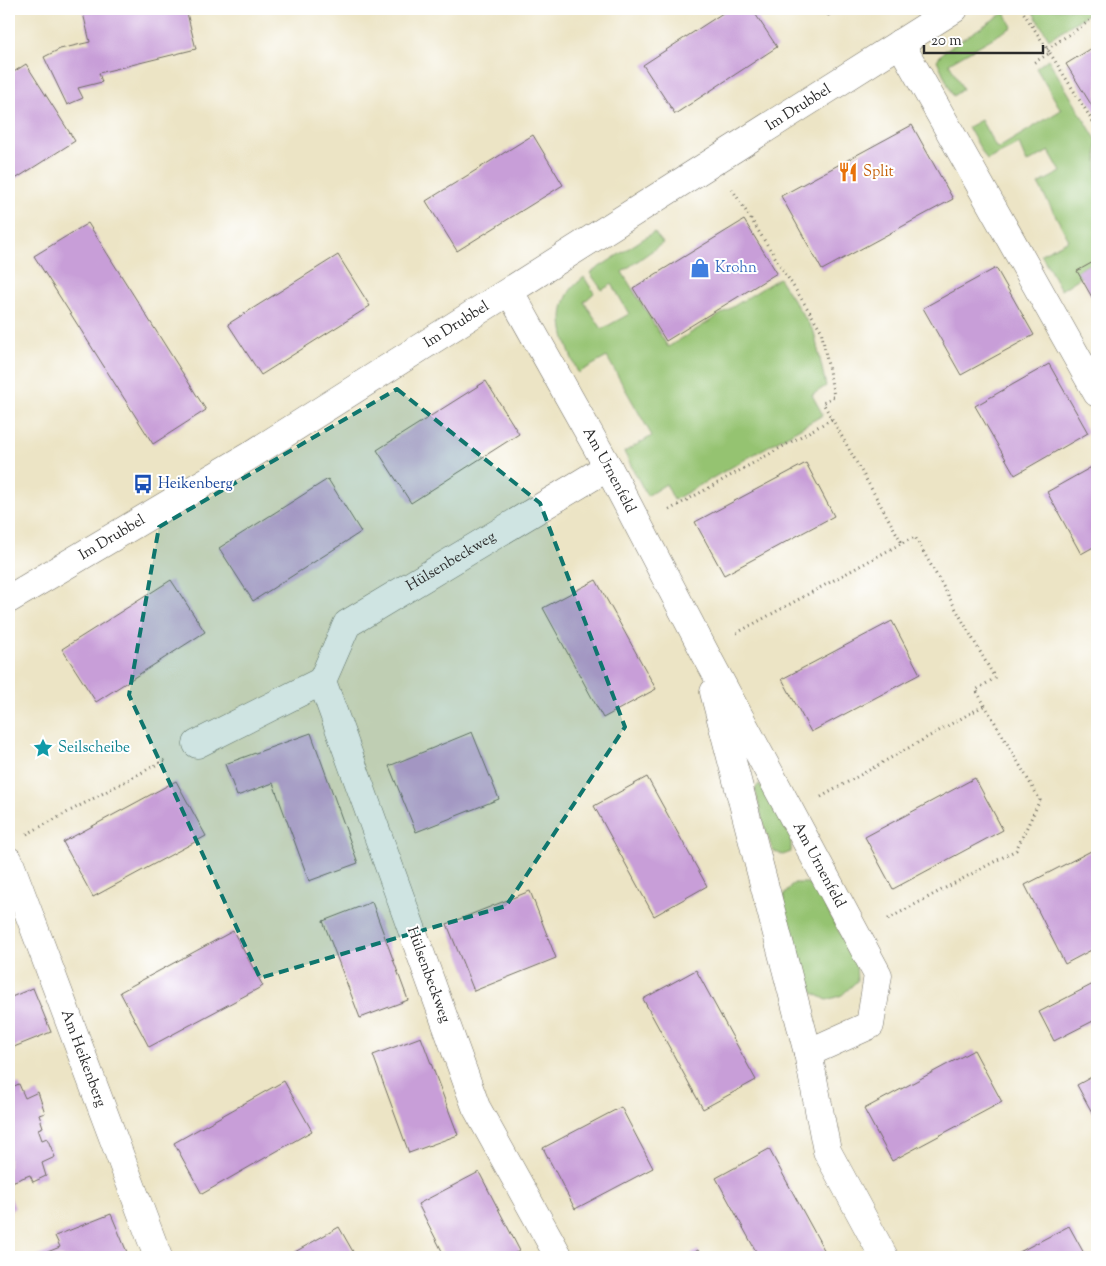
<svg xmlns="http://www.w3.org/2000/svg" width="1106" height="1266" font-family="'Sorts Mill Goudy',serif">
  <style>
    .green { fill: #95c371; stroke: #60774e }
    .building { fill: #c89ed8 }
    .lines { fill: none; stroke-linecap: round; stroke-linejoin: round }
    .minor-casing { stroke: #6f6c61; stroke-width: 29 }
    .path { stroke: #6f6c61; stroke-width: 3; stroke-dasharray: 1 4; stroke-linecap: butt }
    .minor { stroke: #fff; stroke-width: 28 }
    .marked { fill: #0f766e; fill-opacity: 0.2; stroke: #0f766e; stroke-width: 4; stroke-dasharray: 10 6; stroke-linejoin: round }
    .labels { text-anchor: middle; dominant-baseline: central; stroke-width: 4; stroke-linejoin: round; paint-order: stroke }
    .street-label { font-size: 15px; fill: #2b2b2b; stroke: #fff }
    .food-label { font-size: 15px; fill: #c56008; stroke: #fff; text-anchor: start }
    .shop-label { font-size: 15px; fill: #366cbe; stroke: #fff; text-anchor: start }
    .transit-label { font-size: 15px; fill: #164399; stroke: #fff; text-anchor: start }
    .culture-label { font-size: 15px; fill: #0d838f; stroke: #fff; text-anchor: start }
  </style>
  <rect width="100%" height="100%" fill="#fff"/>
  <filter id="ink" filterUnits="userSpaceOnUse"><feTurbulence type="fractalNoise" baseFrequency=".02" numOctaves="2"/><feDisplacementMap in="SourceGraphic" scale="10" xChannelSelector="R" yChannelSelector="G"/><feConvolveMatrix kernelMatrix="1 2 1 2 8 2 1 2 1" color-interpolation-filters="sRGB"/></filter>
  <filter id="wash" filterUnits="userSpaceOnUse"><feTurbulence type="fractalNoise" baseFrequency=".0096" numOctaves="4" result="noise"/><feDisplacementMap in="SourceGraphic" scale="20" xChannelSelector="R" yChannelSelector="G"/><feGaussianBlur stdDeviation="1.12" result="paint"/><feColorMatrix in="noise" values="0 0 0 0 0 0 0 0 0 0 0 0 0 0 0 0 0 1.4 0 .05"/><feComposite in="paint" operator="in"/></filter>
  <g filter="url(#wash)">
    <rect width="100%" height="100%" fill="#ece4c5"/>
    <path class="green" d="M1031 9H1089L1091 12 1049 39Z
      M1005 12 1012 27 949 63 963 89 953 96 937 60 944 51Z
      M1048 59 1097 141V260L1077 271 1081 277 1061 290 1041 254 1069 240 1038 184 1061 172 1049 151 1027 163 1019 144 987 160 968 127 981 120 997 149 1061 110 1036 68Z
      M654 232 663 243 622 272 668 347 779 278 814 332 826 386 812 395 823 415 674 500 666 484 647 496 624 452 652 436 607 357 578 373C567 347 553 318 570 291 573 286 580 281 584 277L594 293 584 302 602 329 629 314 612 284 602 290 590 273Z
      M759 784 791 837V852L783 855 773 851 763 823 755 789Z
      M794 883H807L816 889 856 963 857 981 842 995 827 1000 813 993 783 913 784 895Z"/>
    <g id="blocks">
      <path class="building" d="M82 9H186L196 49 99 73 102 82 78 88 83 98 67 105 44 57 60 49 90 42Z
        M729 9H752L777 47 675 114 643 65Z
        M823 9H840L828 16Z
        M1097 45V114L1066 64Z
        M26 64 75 141 9 183V75Z
        M912 125 953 199 822 270 781 196Z
        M533 135 563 185 457 251 426 201Z
        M744 220 777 273 666 341 633 288Z
        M88 223 206 410 153 444 34 256Z
        M338 255 370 306 261 375 228 324Z
        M1097 260V306L1077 271Z
        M996 268 1034 335 961 375 923 308Z
        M1049 364 1088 433 1015 475 975 406Z
        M486 381 519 434 411 503 377 450Z
        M806 463 834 516 724 575 695 522Z
        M1097 464V545L1081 554 1047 492Z
        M328 479 361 532 253 601 219 548Z
        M171 580 205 632 96 702 62 649Z
        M596 580 656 689 603 718 543 608Z
        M892 621 920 674 811 732 782 679Z
        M472 732 499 799 416 832 389 766Z
        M311 733 358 863 309 881 273 783 237 796 225 764Z
        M647 777 707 886 654 916 594 806Z
        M975 778 1003 830 893 889 865 837Z
        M176 781 206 836 93 897 63 842Z
        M1093 850 1097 859V947L1065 964 1025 885Z
        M530 891 556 958 474 991 447 924Z
        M372 902 408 1000 360 1018 323 921Z
        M233 931 263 986 149 1047 120 992Z
        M696 970 756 1080 703 1109 643 999Z
        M1097 982V1019L1054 1041 1039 1012Z
        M33 988 51 1032 9 1049V998Z
        M421 1037 458 1135 409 1153 373 1055Z
        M974 1050 1002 1102 892 1161 864 1109Z
        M1097 1074V1115L1094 1116 1077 1085Z
        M284 1081 312 1131 202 1194 174 1143Z
        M19 1084 25 1098 38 1092 45 1113 39 1115 43 1127 38 1129 42 1140 47 1138 55 1157 42 1163 46 1176 33 1182 30 1175 9 1183V1088Z
        M621 1107 653 1168 575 1209 543 1148Z
        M769 1149 828 1257H759L716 1178Z
        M479 1172 520 1251 506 1257H445L418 1204Z
        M9 1193 15 1208 9 1211Z
        M111 1214 129 1257H35L60 1247 55 1236Z
        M1069 1226 1086 1257H1010Z
        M339 1227 356 1257H286Z
        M698 1250 701 1257H685Z"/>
    </g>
  </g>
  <g filter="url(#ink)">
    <use href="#blocks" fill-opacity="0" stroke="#6f6c61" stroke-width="1"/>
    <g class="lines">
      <defs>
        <g id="minor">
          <path d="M900 43 1097 393"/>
          <path id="s1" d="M510 292 608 467 704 651 878 975 870 1025 808 1053 827 1151 884 1257"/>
          <path id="s2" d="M9 599 251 455 954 9"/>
          <path d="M714 692 808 1053"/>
          <path d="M197 744 322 681"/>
          <path id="s3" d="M9 861 158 1257"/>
          <path id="s4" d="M559 1257 476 1107 322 681 347 624 608 467"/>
        </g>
      </defs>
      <use href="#minor" class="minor-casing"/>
      <path class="path" d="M1021 9 1050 53 1033 63
        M1047 49 1097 16
        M1050 53 1097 128
        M732 189 821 330 834 396 823 403 902 543 735 634
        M669 510 832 419
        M821 797 985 705
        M27 834 167 759
        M888 919 1016 850 1040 800 976 690 995 678 915 537 902 543"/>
      <use href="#minor" class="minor"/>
    </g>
  </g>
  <path class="marked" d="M397 389 540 503 625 727 506 906 260 978 129 695 159 527Z"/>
  <defs>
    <symbol id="restaurant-bare" viewBox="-9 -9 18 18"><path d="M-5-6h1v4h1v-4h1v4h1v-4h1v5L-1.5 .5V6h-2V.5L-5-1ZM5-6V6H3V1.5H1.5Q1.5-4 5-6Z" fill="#e8710a" stroke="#fff" stroke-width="2.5" paint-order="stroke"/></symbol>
    <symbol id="shop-bare" viewBox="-9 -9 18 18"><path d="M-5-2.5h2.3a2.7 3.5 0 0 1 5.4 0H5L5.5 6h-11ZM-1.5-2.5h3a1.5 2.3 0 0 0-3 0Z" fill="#3f7fe0" stroke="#fff" stroke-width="2.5" paint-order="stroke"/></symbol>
    <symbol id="bus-bare" viewBox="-9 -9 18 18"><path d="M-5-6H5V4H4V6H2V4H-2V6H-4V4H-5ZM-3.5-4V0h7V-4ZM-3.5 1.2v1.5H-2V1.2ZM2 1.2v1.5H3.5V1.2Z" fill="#1a4fb4" stroke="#fff" stroke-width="2.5" paint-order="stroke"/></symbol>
    <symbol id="sight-bare" viewBox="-9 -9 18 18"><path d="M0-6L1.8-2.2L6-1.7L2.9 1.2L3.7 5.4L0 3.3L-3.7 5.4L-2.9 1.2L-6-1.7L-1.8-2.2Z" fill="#0f9aa8" stroke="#fff" stroke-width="2.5" paint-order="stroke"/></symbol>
  </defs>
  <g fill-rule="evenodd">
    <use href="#restaurant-bare" x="834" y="158" width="28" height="28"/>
    <use href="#shop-bare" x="686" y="254" width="28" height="28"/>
    <use href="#bus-bare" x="129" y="470" width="28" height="28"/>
    <use href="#sight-bare" x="29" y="734" width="28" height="28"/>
  </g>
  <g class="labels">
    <g class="street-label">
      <text stroke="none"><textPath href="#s2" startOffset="930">Im Drubbel</textPath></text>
      <text stroke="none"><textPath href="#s2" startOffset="525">Im Drubbel</textPath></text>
      <text stroke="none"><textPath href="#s1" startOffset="204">Am Urnenfeld</textPath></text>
      <text stroke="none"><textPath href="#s2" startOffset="120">Im Drubbel</textPath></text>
      <text stroke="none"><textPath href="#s4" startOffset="808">Hülsenbeckweg</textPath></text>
      <text stroke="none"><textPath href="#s1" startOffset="651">Am Urnenfeld</textPath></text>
      <text transform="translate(428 975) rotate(70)">Hülsenbeckweg</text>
      <text stroke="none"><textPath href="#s3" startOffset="211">Am Heikenberg</textPath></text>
    </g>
    <g class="food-label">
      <text x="863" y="172">Split</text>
    </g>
    <g class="shop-label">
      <text x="715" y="268">Krohn</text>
    </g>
    <g class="transit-label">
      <text x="158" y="484">Heikenberg</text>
    </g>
    <g class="culture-label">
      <text x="58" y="748">Seilscheibe</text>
    </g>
  </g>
  <rect width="1106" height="1266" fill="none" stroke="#fff" stroke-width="30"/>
  <path d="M924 45v8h119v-8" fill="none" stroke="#2b2b2b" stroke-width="2.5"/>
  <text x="931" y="45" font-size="15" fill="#2b2b2b" stroke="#ffffff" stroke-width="4" paint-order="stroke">20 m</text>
</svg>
